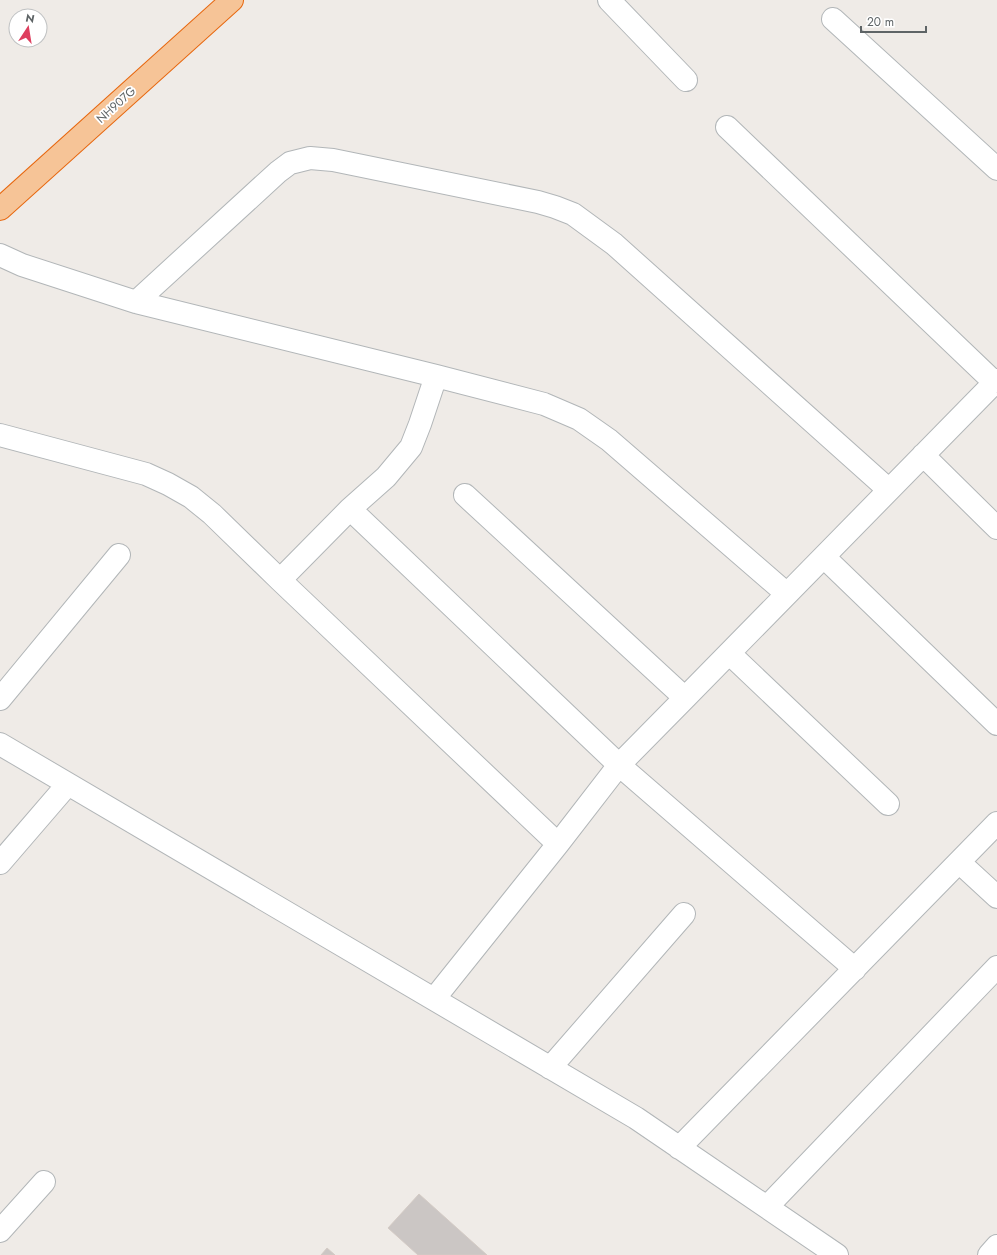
<svg xmlns="http://www.w3.org/2000/svg" width="997" height="1255" font-family="Jost,sans-serif">
  <style>
    .building { fill: #cbc6c4; stroke: #d4cbc5 }
    .lines { fill: none; stroke-linecap: round; stroke-linejoin: round }
    .minor-casing { stroke: #b2b6b8; stroke-width: 24 }
    .highway-casing { stroke: #e76810; stroke-width: 24 }
    .minor { stroke: #fff; stroke-width: 22 }
    .highway { stroke: #f6c497; stroke-width: 22 }
    .labels { text-anchor: middle; dominant-baseline: central; stroke-width: 3.5; stroke-linejoin: round; paint-order: stroke }
    .street-label { font-size: 12px; fill: #5e6466; stroke: #fff }
  </style>
  <rect width="100%" height="100%" fill="#efebe7"/>
  <path class="building" d="M419 1194 487 1255H418L388 1228Z
    M327 1248 335 1255H321Z"/>
  <g class="lines">
    <defs>
      <path id="minor" d="M609 0 686 80
        M833 19 997 169
        M727 127 994 382
        M0 255 22 265 136 302 436 376 544 404 579 419 609 440 787 594
        M136 302 278 172 290 163 310 158 333 160 538 202 555 207 573 214 614 244 889 490
        M0 435 146 474 168 484 191 497 212 514 280 580 558 844
        M923 455 997 528
        M465 495 685 698
        M350 509 619 765 855 969
        M824 557 997 724
        M280 580 350 509 386 477 411 447 420 424 436 376
        M729 653 888 804
        M0 699 119 555
        M0 744 636 1118 837 1255
        M959 862 997 897
        M0 863 68 784
        M434 999 558 844 619 765 685 698 997 380
        M550 1068 684 914
        M679 1148 997 823
        M767 1207 997 967
        M0 1231 44 1182
        M989 1255 997 1246"/>
      <path id="highway" d="M0 209 232 0"/>
    </defs>
    <use href="#minor" class="minor-casing"/>
    <use href="#highway" class="highway-casing"/>
    <use href="#minor" class="minor"/>
    <use href="#highway" class="highway"/>
  </g>
  <g class="labels">
    <g class="street-label">
      <text transform="translate(116 105) rotate(-42)">NH907G</text>
    </g>
  </g>
  <g transform="translate(28 28) rotate(12)"><circle r="19" fill="#ffffff" stroke="#bfc1c2"/>
  <path d="M0-3L7 15L0 10L-7 15Z" fill="#de3e5e"/>
  <text y="-6" font-size="11" font-weight="bold" text-anchor="middle" fill="#5e6466">N</text>
  </g>
  <path d="M861 26v6h65v-6" fill="none" stroke="#5e6466" stroke-width="2"/>
  <text x="867" y="26" font-size="12" fill="#5e6466" stroke="#ffffff" stroke-width="3" paint-order="stroke">20 m</text>
</svg>
